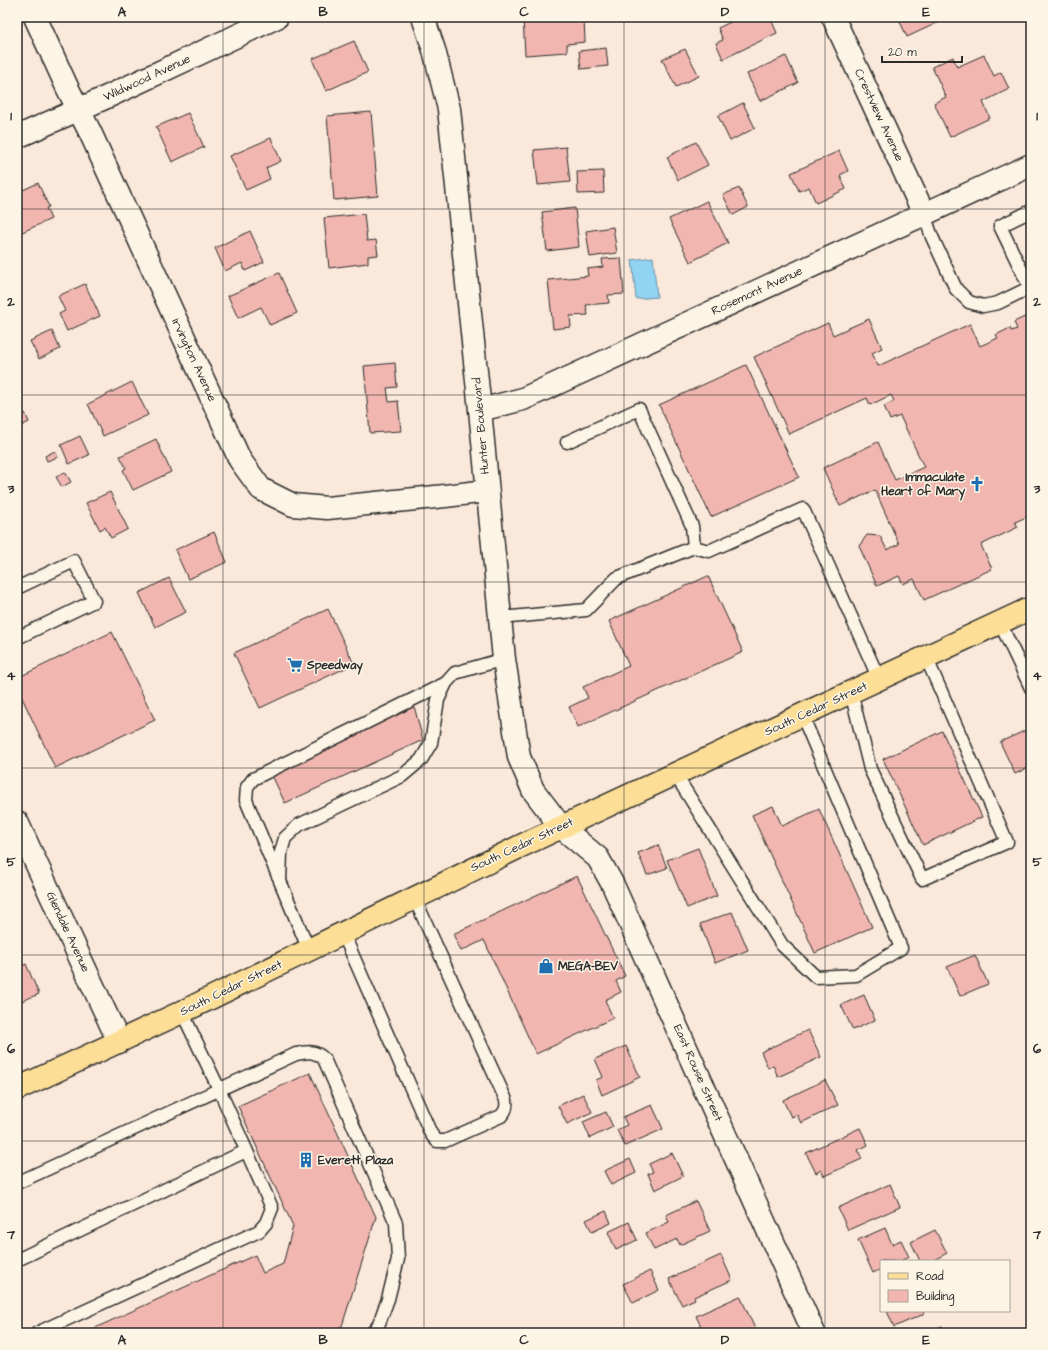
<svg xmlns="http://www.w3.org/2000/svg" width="1048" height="1350" font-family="'Architects Daughter',sans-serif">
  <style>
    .water { fill: #91d3f2; stroke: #6890a2 }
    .building { fill: #f2b6b0; stroke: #2b2b2b }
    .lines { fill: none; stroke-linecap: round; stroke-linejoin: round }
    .lane-casing { stroke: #2b2b2b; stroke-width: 15 }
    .street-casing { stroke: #2b2b2b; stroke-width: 25 }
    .primary-casing { stroke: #2b2b2b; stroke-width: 25 }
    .lane { stroke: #fcf5e5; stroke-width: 12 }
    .street { stroke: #fcf5e5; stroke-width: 22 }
    .primary { stroke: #fcde96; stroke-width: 22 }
    .grid { fill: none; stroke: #2b2b2b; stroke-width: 1; stroke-opacity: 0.55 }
    .labels { text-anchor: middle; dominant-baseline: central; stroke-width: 3; stroke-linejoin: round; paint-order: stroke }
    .street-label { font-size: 12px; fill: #2b2b2b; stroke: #fcf5e5 }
    .poi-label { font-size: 12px; font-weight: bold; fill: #2b2b2b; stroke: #fcf5e5; text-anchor: start }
    .neatline { fill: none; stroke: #2b2b2b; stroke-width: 1.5 }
    .grid-label { font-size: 13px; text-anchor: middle; font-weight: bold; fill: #2b2b2b }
  </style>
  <rect width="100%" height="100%" fill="#fae8da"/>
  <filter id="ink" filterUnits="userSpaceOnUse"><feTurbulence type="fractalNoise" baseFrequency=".025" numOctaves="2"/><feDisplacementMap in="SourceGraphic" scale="8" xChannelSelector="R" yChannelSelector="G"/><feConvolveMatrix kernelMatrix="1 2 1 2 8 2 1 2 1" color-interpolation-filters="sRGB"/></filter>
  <g filter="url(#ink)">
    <path class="water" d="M653 257 657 297 636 299 632 260Z"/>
    <path class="building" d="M523 17H559V18L584 17 585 42 567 44V52L525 55Z
      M741 17H770L777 33 723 59 716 43 723 40 718 28Z
      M898 17H950L907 37Z
      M354 41 368 72 326 91 312 59Z
      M606 48 608 66 581 69 579 51Z
      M685 49 699 76 676 87 662 59Z
      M984 55 994 76 1001 72 1009 89 983 102 990 118 950 137 934 103 946 97 932 67 953 57 957 67Z
      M786 56 798 83 760 101 747 74Z
      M743 103 755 128 730 141 718 116Z
      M371 112 378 196 334 200 327 116Z
      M188 113 204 147 172 162 156 127Z
      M271 138 281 161 266 168 270 179 246 190 230 156Z
      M696 142 708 165 678 180 667 157Z
      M566 147 570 182 538 185 534 150Z
      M839 151 848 171 840 175 846 189 816 203 809 187 799 191 791 173Z
      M603 171 604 193 578 194 577 172Z
      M17 180H18L23 190 38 183 49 207 46 208 51 219 18 234 17 231Z
      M739 188 748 207 733 215 723 195Z
      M707 201 728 243 690 262 669 219Z
      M575 208 579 247 547 251 542 212Z
      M364 214 367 241 376 240 378 255 368 256V263L329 268 324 218Z
      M613 227 617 253 590 257 586 231Z
      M250 231 264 262 245 271 242 263 225 271 215 248Z
      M621 258 624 294 608 295 609 303 586 305 588 315 570 316 571 327 553 329 548 280 588 276 587 269 603 267 602 259Z
      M279 273 297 313 270 325 261 307 238 318 228 296Z
      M85 284 100 316 67 331 59 314 65 311 58 296Z
      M1031 314V515L1015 522 1018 527 981 545 992 569 924 600 914 579 903 584 899 576 877 586 859 546 867 535 880 536 887 550 899 544 875 490 840 506 823 468 878 442 895 480 924 467 900 416 890 420 884 406 894 401 891 395 870 405 867 398 789 434 754 357 828 323 833 335 869 319 882 348 872 353 878 366 970 324 980 346 998 338 996 335 1010 328 1011 331 1017 329 1014 322Z
      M52 331 60 349 39 359 30 341Z
      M395 363 397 387 387 388 389 402 398 401 401 431 370 433 364 366Z
      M746 365 799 477 711 517 659 405Z
      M132 382 148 415 103 436 88 404Z
      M25 413 29 422 17 428V416Z
      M80 436 89 455 69 464 61 445Z
      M156 439 171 472 133 490 123 470 126 468 120 456Z
      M55 451 58 457 47 461 45 456Z
      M65 472 71 482 62 487 56 477Z
      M110 492 128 529 111 538 105 527 100 530 86 503Z
      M214 532 227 562 188 579 175 550Z
      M708 576 743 652 578 727 569 707 588 698 583 687 629 666 609 621Z
      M169 578 186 612 155 627 139 593Z
      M328 609 354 664 260 708 234 653Z
      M112 632 155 720 55 768 17 687V678Z
      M414 706 423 740 285 803 271 773Z
      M1031 728V772L1029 767 1015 774 1000 742Z
      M942 731 982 817 923 845 883 759Z
      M773 806 782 826 819 809 872 927 815 953 752 815Z
      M658 845 667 868 647 875 638 853Z
      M698 848 717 896 687 908 667 860Z
      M577 876 625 976 616 981 621 992 605 1000 613 1018 536 1054 484 940 461 951 453 934Z
      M732 912 748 950 715 963 700 924Z
      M975 955 988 984 960 996 947 967Z
      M26 964 39 994 17 1003V968Z
      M864 995 875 1020 853 1030 841 1005Z
      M808 1030 821 1057 778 1077 773 1065 768 1068 761 1052Z
      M626 1046 640 1077 602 1095 596 1080 603 1077 595 1059Z
      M310 1073 376 1217 342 1326 327 1333H84L255 1255 263 1273 283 1264 293 1226 238 1106Z
      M825 1080 838 1105 801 1123 797 1115 791 1117 783 1100Z
      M583 1094 592 1112 567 1124 558 1106Z
      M652 1105 663 1129 625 1146 617 1130 627 1125 623 1117Z
      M606 1112 613 1127 590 1138 583 1122Z
      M860 1128 868 1145 858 1150 862 1159 824 1176 821 1170 816 1173 806 1153Z
      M672 1153 683 1176 655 1190 648 1174 653 1172 649 1164Z
      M630 1159 636 1173 611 1185 604 1171Z
      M890 1184 900 1207 848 1230 838 1208Z
      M696 1201 710 1231 680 1245 677 1239 654 1250 646 1233 669 1222 666 1215Z
      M606 1211 611 1223 592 1232 586 1220Z
      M629 1222 637 1240 616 1250 608 1232Z
      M885 1228 892 1244 901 1240 909 1257 900 1261H881V1269L873 1273 858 1240Z
      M935 1230 947 1253 932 1261H920L911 1242Z
      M721 1255 732 1280 694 1297 695 1299 682 1305 669 1279Z
      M650 1271 659 1290 633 1303 623 1284Z
      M740 1296 757 1333H704L696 1316Z
      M887 1311H923L924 1314 894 1327Z
      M942 1326 946 1333H926Z"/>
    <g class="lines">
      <defs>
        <path id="lane" d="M924 214 932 237 956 289 969 302 983 306 998 303 1031 287
          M1030 288 1000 226 1031 211
          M567 442 639 409 692 526 694 547
          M17 588 74 561 94 601 17 638
          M500 618 586 610 617 578 694 547 709 551 803 509 879 679
          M1000 623 1031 688
          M851 692 870 769 922 879 1007 842 926 657
          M675 774 782 945 816 977 856 975 901 948 802 715
          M278 876 246 800 247 787 253 779 446 683
          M343 933 431 1134 437 1141H445L501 1116C506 1111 507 1107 506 1100L414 897
          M309 950 280 881 281 852 285 838 299 825 402 776 421 760 431 743 438 700 446 683 455 673 504 659
          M17 1183 296 1054C308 1052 315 1050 324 1059L396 1223 398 1259 388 1299 378 1326 372 1333
          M17 1260 246 1151
          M37 1333 259 1231 266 1223 272 1208 219 1089 182 1012"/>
        <path id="street" d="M35 17 67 87 90 132 240 460 261 489 293 505 327 508 445 496 487 491
          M423 17 434 50 449 109 480 410 504 659 519 757 533 790 561 827 598 858 613 885 814 1333
          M833 17 924 214
          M17 137 109 96 277 17
          M480 410 523 399 1031 165
          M17 822 119 1042"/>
        <path id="primary" d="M17 1089 182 1012 525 844 1031 608"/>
      </defs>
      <use href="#lane" class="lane-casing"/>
      <use href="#street" class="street-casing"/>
      <use href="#primary" class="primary-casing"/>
      <use href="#lane" class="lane"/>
      <use href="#street" class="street"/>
      <use href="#primary" class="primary"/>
    </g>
  </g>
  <path class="grid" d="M223 17V1333M424 17V1333M624 17V1333M825 17V1333M17 209H1031M17 395H1031M17 582H1031M17 768H1031M17 955H1031M17 1141H1031"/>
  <defs>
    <symbol id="church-bare" viewBox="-9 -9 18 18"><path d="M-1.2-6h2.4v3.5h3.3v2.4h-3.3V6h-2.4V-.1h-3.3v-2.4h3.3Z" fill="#1f6fb2" stroke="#fcf5e5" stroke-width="2.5" paint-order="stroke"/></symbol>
    <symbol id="supermarket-bare" viewBox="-9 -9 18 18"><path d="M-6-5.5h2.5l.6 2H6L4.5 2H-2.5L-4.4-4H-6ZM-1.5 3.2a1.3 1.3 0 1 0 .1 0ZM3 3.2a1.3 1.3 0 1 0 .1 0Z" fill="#1f6fb2" stroke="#fcf5e5" stroke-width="2.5" paint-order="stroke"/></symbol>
    <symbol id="shop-bare" viewBox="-9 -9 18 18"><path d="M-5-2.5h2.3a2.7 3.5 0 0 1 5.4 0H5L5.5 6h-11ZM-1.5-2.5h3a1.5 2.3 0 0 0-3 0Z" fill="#1f6fb2" stroke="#fcf5e5" stroke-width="2.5" paint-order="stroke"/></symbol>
    <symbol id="building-bare" viewBox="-9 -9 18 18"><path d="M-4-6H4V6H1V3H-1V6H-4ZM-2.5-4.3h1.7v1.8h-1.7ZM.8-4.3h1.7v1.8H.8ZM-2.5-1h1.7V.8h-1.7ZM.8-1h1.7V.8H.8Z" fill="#1f6fb2" stroke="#fcf5e5" stroke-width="2.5" paint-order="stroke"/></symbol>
  </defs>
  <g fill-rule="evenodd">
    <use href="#church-bare" x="966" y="473" width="22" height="22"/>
    <use href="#supermarket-bare" x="284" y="654" width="22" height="22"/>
    <use href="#shop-bare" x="535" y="955" width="22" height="22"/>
    <use href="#building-bare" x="295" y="1149" width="22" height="22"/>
  </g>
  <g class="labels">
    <g class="street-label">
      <text transform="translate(147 78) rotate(-25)">Wildwood Avenue</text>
      <text transform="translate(879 115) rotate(65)">Crestview Avenue</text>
      <text transform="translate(757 291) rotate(-25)">Rosemont Avenue</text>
      <text transform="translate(194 360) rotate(65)">Irvington Avenue</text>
      <text transform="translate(481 426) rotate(-95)">Hunter Boulevard</text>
      <text transform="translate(816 709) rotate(-25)">South Cedar Street</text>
      <text transform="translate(522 845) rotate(-25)">South Cedar Street</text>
      <text transform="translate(68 932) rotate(65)">Glendale Avenue</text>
      <text transform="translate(231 988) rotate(-26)">South Cedar Street</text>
      <text transform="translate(698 1073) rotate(66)">East Rouse Street</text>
    </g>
    <g class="poi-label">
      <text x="965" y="477" text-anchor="end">Immaculate<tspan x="965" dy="14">Heart of Mary</tspan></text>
      <text x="307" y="665">Speedway</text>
      <text x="558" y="966">MEGA-BEV</text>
      <text x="318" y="1160">Everett Plaza</text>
    </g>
  </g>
  <rect width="1048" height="1350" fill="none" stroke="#fcf5e5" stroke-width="44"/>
  <rect x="880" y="1260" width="130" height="52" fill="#fcf5e5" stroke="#a8a49b"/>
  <rect x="888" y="1273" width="20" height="6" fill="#fcde96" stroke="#a8a49b"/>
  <text x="916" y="1280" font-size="12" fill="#2b2b2b">Road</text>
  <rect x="888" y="1290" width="20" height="12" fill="#f2b6b0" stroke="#a8a49b"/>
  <text x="916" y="1300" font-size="12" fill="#2b2b2b">Building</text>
  <path d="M882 56v6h80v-6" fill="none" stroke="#2b2b2b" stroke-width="2"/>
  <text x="888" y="56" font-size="12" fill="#2b2b2b" stroke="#fcf5e5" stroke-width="3" paint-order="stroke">20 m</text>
  <rect x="22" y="22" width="1004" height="1306" class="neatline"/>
  <g class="grid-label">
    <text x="122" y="16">A</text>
    <text x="323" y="16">B</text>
    <text x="524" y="16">C</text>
    <text x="725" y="16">D</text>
    <text x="926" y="16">E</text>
    <text x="11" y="120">1</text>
    <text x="1037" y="120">1</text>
    <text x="11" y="306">2</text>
    <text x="1037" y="306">2</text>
    <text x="11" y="493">3</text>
    <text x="1037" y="493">3</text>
    <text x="11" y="680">4</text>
    <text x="1037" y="680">4</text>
    <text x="11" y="866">5</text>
    <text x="1037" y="866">5</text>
    <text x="11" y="1053">6</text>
    <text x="1037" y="1053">6</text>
    <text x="11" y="1239">7</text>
    <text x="1037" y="1239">7</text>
    <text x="122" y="1344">A</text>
    <text x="323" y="1344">B</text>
    <text x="524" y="1344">C</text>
    <text x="725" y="1344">D</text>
    <text x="926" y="1344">E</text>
  </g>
</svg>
